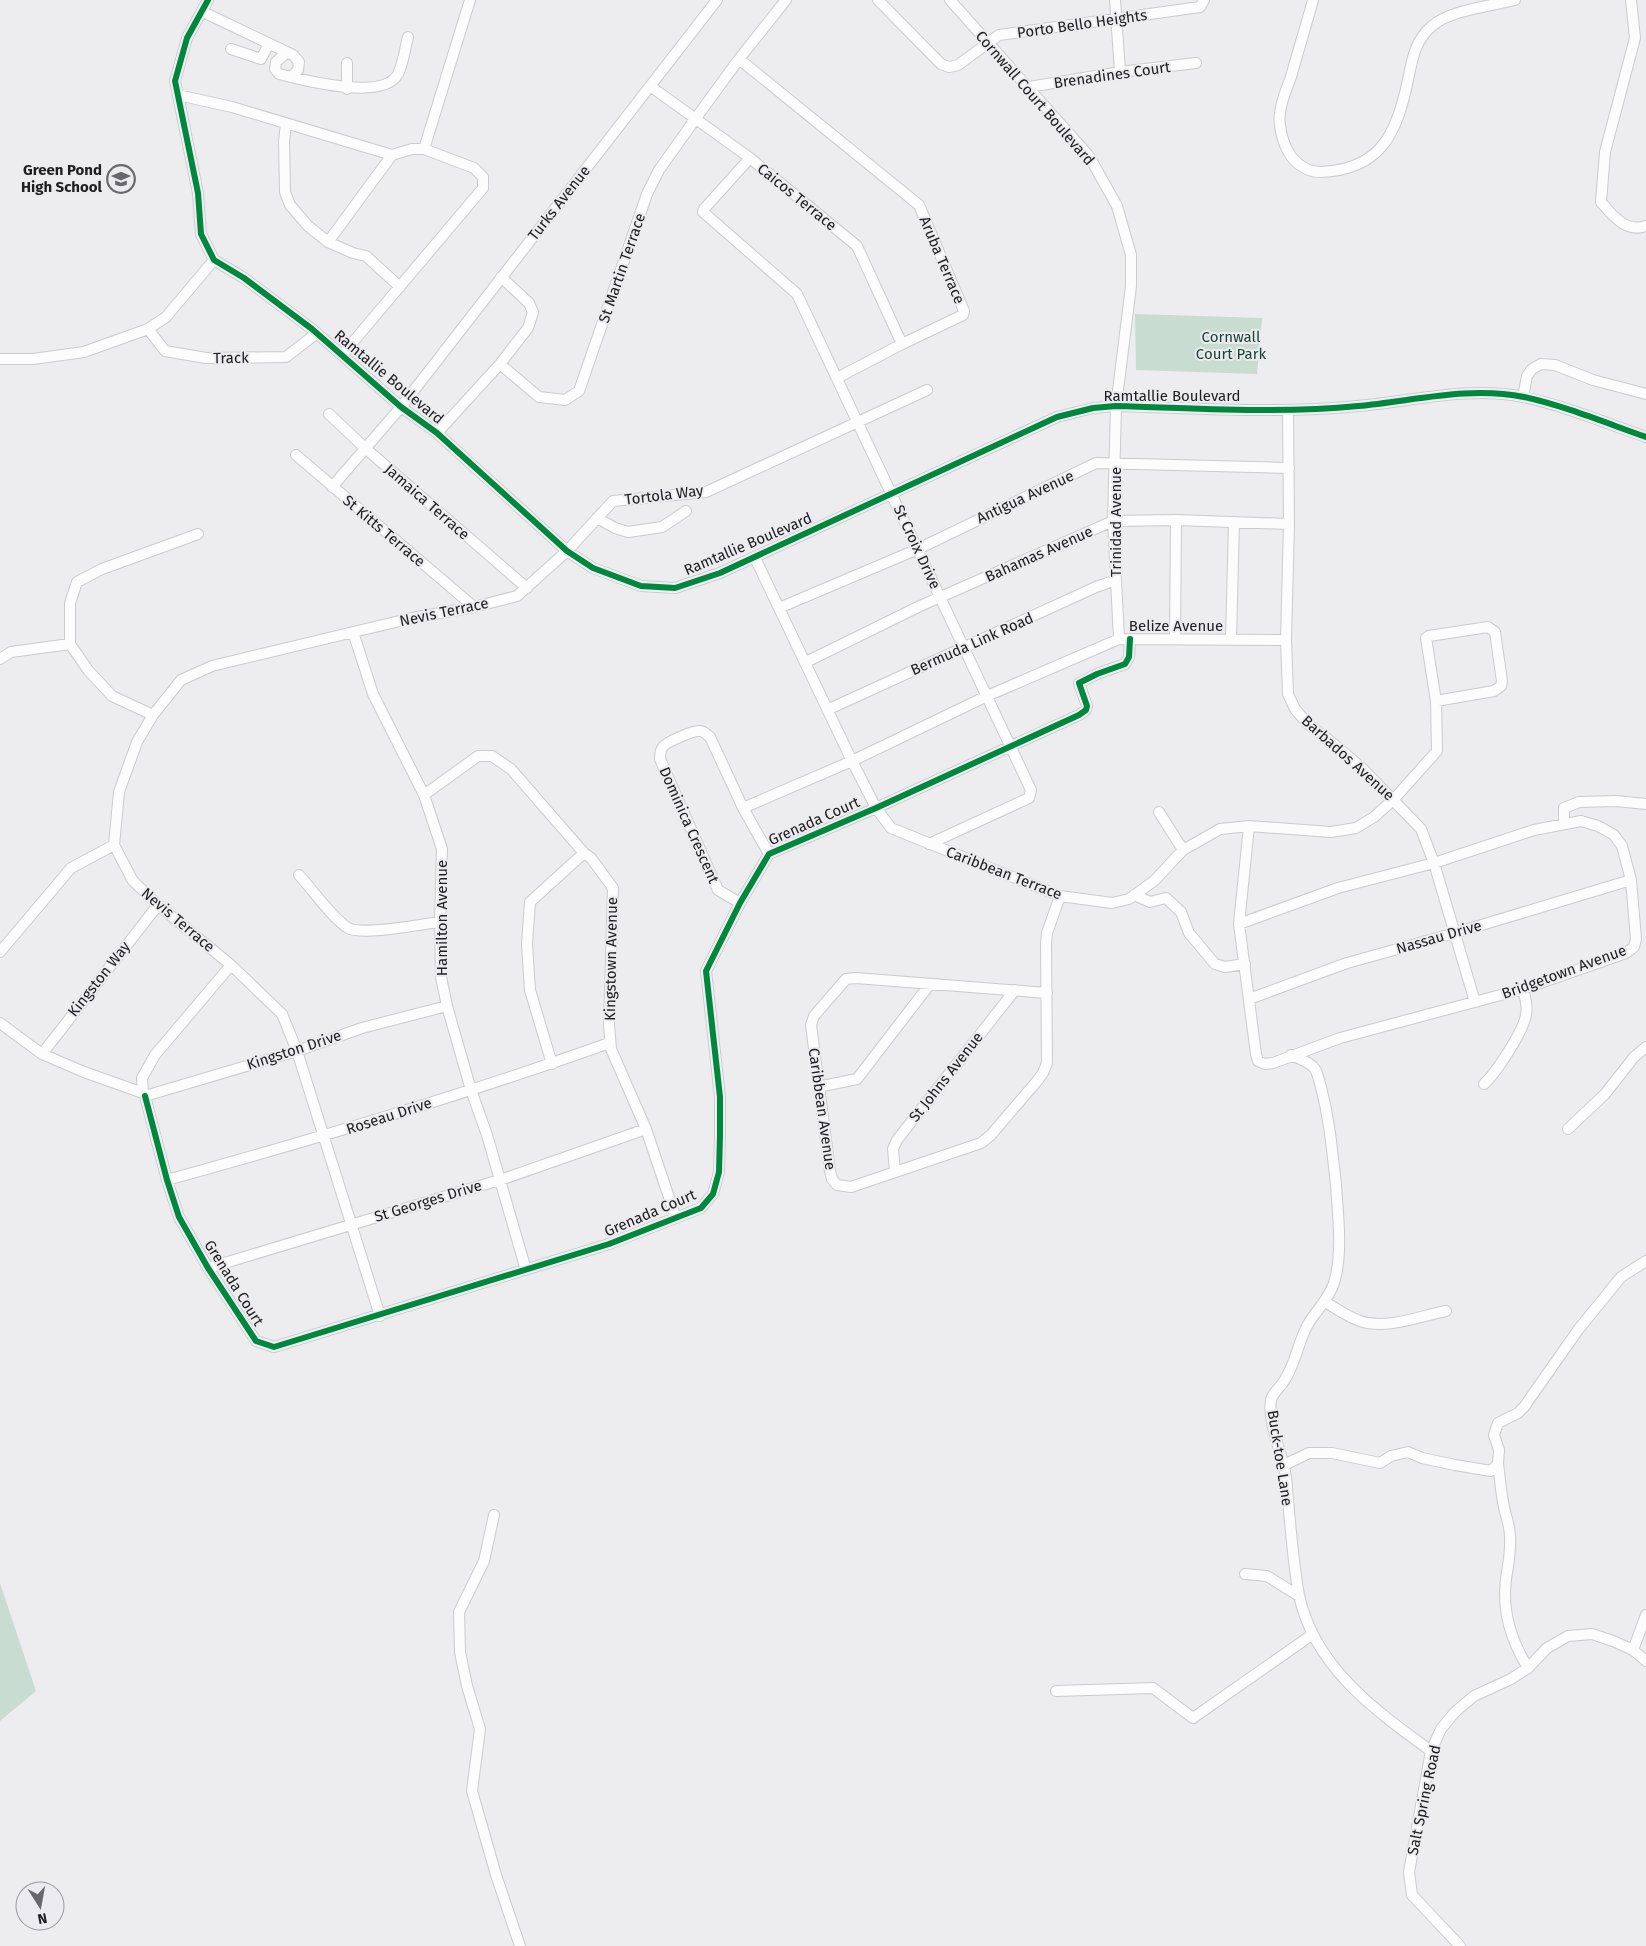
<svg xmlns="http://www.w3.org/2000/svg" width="1646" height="1946" font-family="'Fira Sans',sans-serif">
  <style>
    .green { fill: #c8dcd2 }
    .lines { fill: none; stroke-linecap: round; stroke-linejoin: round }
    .minor-casing { stroke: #cbcacc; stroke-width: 12 }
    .minor { stroke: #fcfcfd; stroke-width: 10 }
    .cycleway-casing { stroke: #ecebf0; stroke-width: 9 }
    .cycleway { stroke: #00873e; stroke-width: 6 }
    .labels { text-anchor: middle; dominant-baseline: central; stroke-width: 4; stroke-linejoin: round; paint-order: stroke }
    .street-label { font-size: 15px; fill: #202022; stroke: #ecebf0 }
    .poi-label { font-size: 15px; font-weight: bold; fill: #202022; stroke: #ecebf0; text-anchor: end }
    .park-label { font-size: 15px; fill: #154532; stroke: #ecebf0 }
  </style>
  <rect width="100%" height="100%" fill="#edecef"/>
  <path class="green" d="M1135 314 1262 318 1257 374 1136 370Z
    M0 1583 36 1691 0 1721Z"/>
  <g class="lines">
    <defs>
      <path id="minor" d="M208 0 187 38 175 81 198 193 201 234 214 260 244 278 312 329 401 407 437 433 567 551 593 568 641 586 675 588 720 573 1057 417 1093 408 1116 406C1197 408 1278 414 1358 406 1414 401 1468 386 1524 397 1565 406 1606 423 1646 437
        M878 0 941 64 949 67 958 65 999 35 1200 7 1204 0
        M950 0 1089 156 1117 206 1131 255V286L1116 406 1113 521 1119 639
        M1115 0 1120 72
        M1313 0C1306 26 1298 51 1291 77 1287 88 1281 101 1280 113 1278 125 1283 143 1289 153 1295 164 1308 172 1320 172 1381 170 1397 133 1408 80 1412 60 1415 40 1432 26 1450 10 1491 6 1515 0
        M1631 0 1635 38 1605 152 1601 202C1613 216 1626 233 1646 226
        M203 12 293 55 299 62 298 70 291 77 279 74 275 69 276 62 286 53
        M231 49 261 59 269 44
        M739 59 919 205 964 311 963 315 902 344 837 378
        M347 63V89
        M291 77C313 82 384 100 398 74 403 64 405 49 408 37
        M650 86 750 158 857 246 902 344
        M1029 87 1120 72 1196 63
        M178 95 232 107 392 155 412 149H424L470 0
        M286 124 284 141 285 192 290 205 308 226 328 242 353 253 366 256 400 287
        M750 158 704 209 703 212 797 294 1031 790 1029 798 929 844
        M328 242 392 155
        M148 329 165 351 206 358 286 357 317 333
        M342 355 483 188V177L474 168 424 149
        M0 359H33L84 352 148 329 166 317 214 260
        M500 364 528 328 533 312 529 303 501 277
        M1523 397 1527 376 1532 369 1541 364 1555 365 1593 380 1646 394
        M1288 410 1289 524 1286 640 1288 694 1295 709 1307 723 1335 745 1362 768 1421 829 1434 863 1475 1002
        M329 414 365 448 527 588
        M437 433 500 364 539 397 565 400 579 391 647 194 659 170 696 118 739 59 786 0
        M296 455 474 607
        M332 487 401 407 717 0
        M597 518 615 528 628 532 662 527 686 511
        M755 558 852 761 876 808 891 828 1060 896 1112 903 1129 899 1154 881 1183 850 1220 829 1249 826 1331 832 1356 828 1374 817 1394 799 1437 751 1436 701 1426 638 1429 636 1488 627 1495 632 1502 681 1501 686 1494 691 1436 701
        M779 608 918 549 1096 463 1289 468
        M353 632 373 694 424 795 442 849 440 922 441 977 447 1006 471 1090 487 1135 526 1270
        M1175 639 1176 520
        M1231 639 1234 522
        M0 659 11 652 70 644
        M806 662 920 606 1113 521 1176 520 1289 524
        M829 709 1096 587 1116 580
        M153 715 112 696 88 670 70 644V603L77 582 102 569 198 534
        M424 795 478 756H492L511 769 584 853 591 858 613 888 609 1025 611 1049 646 1129 676 1218
        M743 808 769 854
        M1159 812 1183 850
        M1564 823V808L1579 802 1616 801 1646 804
        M299 875C312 889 332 918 348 928 363 936 421 924 440 922
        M1134 895 1150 902 1166 898 1181 912 1189 933 1215 964 1225 967 1245 964
        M740 903 718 890 660 759C660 755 660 750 663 747 666 742 694 730 700 731 704 731 707 735 710 737L743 808 852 761 987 696 1119 639 1286 640
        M1239 924 1338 888 1434 863 1534 830 1581 821 1598 826 1614 835 1622 846 1631 880 1636 939 1634 947 1626 953 1523 989 1340 1038 1273 1063 1265 1064 1258 1061 1256 1054 1239 924 1249 826
        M0 952 71 868 114 845
        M1047 993 856 978 846 979 814 1016 811 1025 830 1171 832 1179 837 1185 851 1187 981 1143 991 1135 1037 1081 1043 1073 1047 1063 1046 944 1047 933 1060 896
        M1249 999 1347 963 1455 933 1631 880
        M0 1023 42 1054 84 1072 143 1093 142 1078 155 1055 231 965
        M42 1054 158 905
        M1291 1055C1299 1059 1309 1061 1315 1069 1318 1074 1319 1081 1321 1087 1330 1122 1332 1150 1336 1185 1338 1216 1343 1253 1334 1283 1328 1301 1315 1311 1307 1326 1298 1343 1295 1365 1284 1381 1280 1388 1273 1392 1271 1400 1267 1423 1283 1454 1286 1478 1290 1517 1292 1557 1299 1595 1314 1667 1376 1711 1431 1751
        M552 1064 530 990 527 944 530 902 584 853
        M1484 1084C1496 1073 1523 1032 1526 1015 1528 1006 1525 997 1523 989
        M818 1087 857 1079 930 984
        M143 1093 145 1096 297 1051 362 1028 447 1006
        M145 1096 167 1180 179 1217 208 1268 256 1341 274 1347 609 1244 701 1208 713 1194 719 1172 720 1135V1097L706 971 740 903 769 854 876 808 1079 715 1086 710 1087 706 1079 683 1097 674 1125 664 1129 657 1130 639
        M1568 1129 1605 1094 1634 1057 1646 1047
        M895 1171 893 1149 897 1140 1015 990
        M167 1180C316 1139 464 1095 609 1043
        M208 1268 506 1178 646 1129
        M1325 1302C1337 1309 1348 1317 1360 1321 1387 1330 1420 1316 1446 1311
        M380 1316 297 1051 282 1014 231 965 158 905 133 881 114 845 119 792 137 742 153 715 181 680 212 666 412 618 474 607 517 596 567 551 613 501 706 492 927 390
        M1498 1464C1500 1479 1501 1493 1504 1507 1506 1517 1510 1526 1510 1537 1511 1552 1508 1565 1506 1579 1502 1612 1511 1640 1528 1668
        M1284 1465 1309 1453H1332L1380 1463 1391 1456 1408 1452 1422 1458 1455 1465 1491 1471 1498 1464 1499 1450 1494 1435 1498 1423 1518 1413 1524 1407 1578 1330 1621 1277 1646 1261
        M494 1515 484 1561 459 1612 460 1652 467 1686 480 1729 472 1791 496 1875 520 1946
        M1245 1574 1267 1576 1299 1596
        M1633 1650 1646 1615
        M1056 1691 1153 1688 1193 1718 1313 1634
        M1460 1946 1412 1895 1409 1872 1431 1751 1441 1729 1455 1712 1474 1696 1511 1679 1528 1668 1547 1648 1568 1636 1592 1634 1613 1641 1633 1650 1646 1661"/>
    </defs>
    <use href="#minor" class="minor-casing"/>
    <use href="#minor" class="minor"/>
    <defs>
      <path id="cycleway" d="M208 0 187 38 175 81 198 193 201 234 214 260 244 278 312 329 401 407 437 433 567 551 593 568 641 586 675 588 720 573 1057 417 1093 408 1116 406C1197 408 1278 414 1358 406 1414 401 1468 386 1524 397 1565 406 1606 423 1646 437
        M145 1096 167 1180 179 1217 208 1268 256 1341 274 1347 609 1244 701 1208 713 1194 719 1172 720 1135V1097L706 971 740 903 769 854 876 808 1079 715 1086 710 1087 706 1079 683 1097 674 1125 664 1129 657 1130 639"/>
    </defs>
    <use href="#cycleway" class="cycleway-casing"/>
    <use href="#cycleway" class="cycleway"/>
  </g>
  <defs>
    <symbol id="school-ring" viewBox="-11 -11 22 22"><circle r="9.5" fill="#ecebf0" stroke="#68676a" stroke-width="1.5"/><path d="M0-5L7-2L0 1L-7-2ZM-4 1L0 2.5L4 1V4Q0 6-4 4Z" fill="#68676a"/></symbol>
  </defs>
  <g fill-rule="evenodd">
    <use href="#school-ring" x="105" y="163" width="32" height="32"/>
  </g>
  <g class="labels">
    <g class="street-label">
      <text transform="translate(1082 24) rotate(-8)">Porto Bello Heights</text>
      <text transform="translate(1112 75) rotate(-8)">Brenadines Court</text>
      <text transform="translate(1035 98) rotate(49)">Cornwall Court Boulevard</text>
      <text transform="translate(797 197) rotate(39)">Caicos Terrace</text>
      <text transform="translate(559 203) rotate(-52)">Turks Avenue</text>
      <text transform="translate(942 260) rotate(67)">Aruba Terrace</text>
      <text transform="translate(622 268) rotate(-71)">St Martin Terrace</text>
      <text transform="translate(231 358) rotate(-1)">Track</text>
      <text transform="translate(389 377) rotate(40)">Ramtallie Boulevard</text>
      <text x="1172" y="396">Ramtallie Boulevard</text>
      <text transform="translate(664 495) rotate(-7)">Tortola Way</text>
      <text transform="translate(1025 497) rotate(-25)">Antigua Avenue</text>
      <text transform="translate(427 502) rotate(41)">Jamaica Terrace</text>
      <text transform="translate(1116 522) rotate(-90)">Trinidad Avenue</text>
      <text transform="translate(384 531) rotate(40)">St Kitts Terrace</text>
      <text transform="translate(748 544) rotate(-23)">Ramtallie Boulevard</text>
      <text transform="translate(917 547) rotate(65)">St Croix Drive</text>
      <text transform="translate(1039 554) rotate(-24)">Bahamas Avenue</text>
      <text transform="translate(444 612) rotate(-12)">Nevis Terrace</text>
      <text x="1176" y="626">Belize Avenue</text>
      <text transform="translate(972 644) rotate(-24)">Bermuda Link Road</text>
      <text transform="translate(1348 758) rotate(42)">Barbados Avenue</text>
      <text transform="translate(814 821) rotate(-24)">Grenada Court</text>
      <text transform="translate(689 825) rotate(66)">Dominica Crescent</text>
      <text transform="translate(1004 873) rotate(21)">Caribbean Terrace</text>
      <text transform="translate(442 918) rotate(-90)">Hamilton Avenue</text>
      <text transform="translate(178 920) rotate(40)">Nevis Terrace</text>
      <text transform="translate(1439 937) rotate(-16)">Nassau Drive</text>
      <text transform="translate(611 959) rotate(-89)">Kingstown Avenue</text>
      <text transform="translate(1564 972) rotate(-20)">Bridgetown Avenue</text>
      <text transform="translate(99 979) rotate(-52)">Kingston Way</text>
      <text transform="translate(294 1050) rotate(-18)">Kingston Drive</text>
      <text transform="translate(946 1077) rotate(-52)">St Johns Avenue</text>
      <text transform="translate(822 1109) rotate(82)">Caribbean Avenue</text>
      <text transform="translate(389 1116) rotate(-18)">Roseau Drive</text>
      <text transform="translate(428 1201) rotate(-17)">St Georges Drive</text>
      <text transform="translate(650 1213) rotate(-23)">Grenada Court</text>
      <text transform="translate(234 1283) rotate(58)">Grenada Court</text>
      <text transform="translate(1280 1458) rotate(81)">Buck-toe Lane</text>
      <text transform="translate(1424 1800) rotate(-78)">Salt Spring Road</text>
    </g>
    <g class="poi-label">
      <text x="102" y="170">Green Pond<tspan x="102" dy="17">High School</tspan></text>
    </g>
    <g class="park-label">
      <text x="1231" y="337">Cornwall<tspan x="1231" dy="17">Court Park</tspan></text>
    </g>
  </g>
  <g transform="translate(40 1906) rotate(169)"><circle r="24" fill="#ecebf0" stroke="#9a9a9e"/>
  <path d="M0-4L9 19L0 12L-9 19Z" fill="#68676a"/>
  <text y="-8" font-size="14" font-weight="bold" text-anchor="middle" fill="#202022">N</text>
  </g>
</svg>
